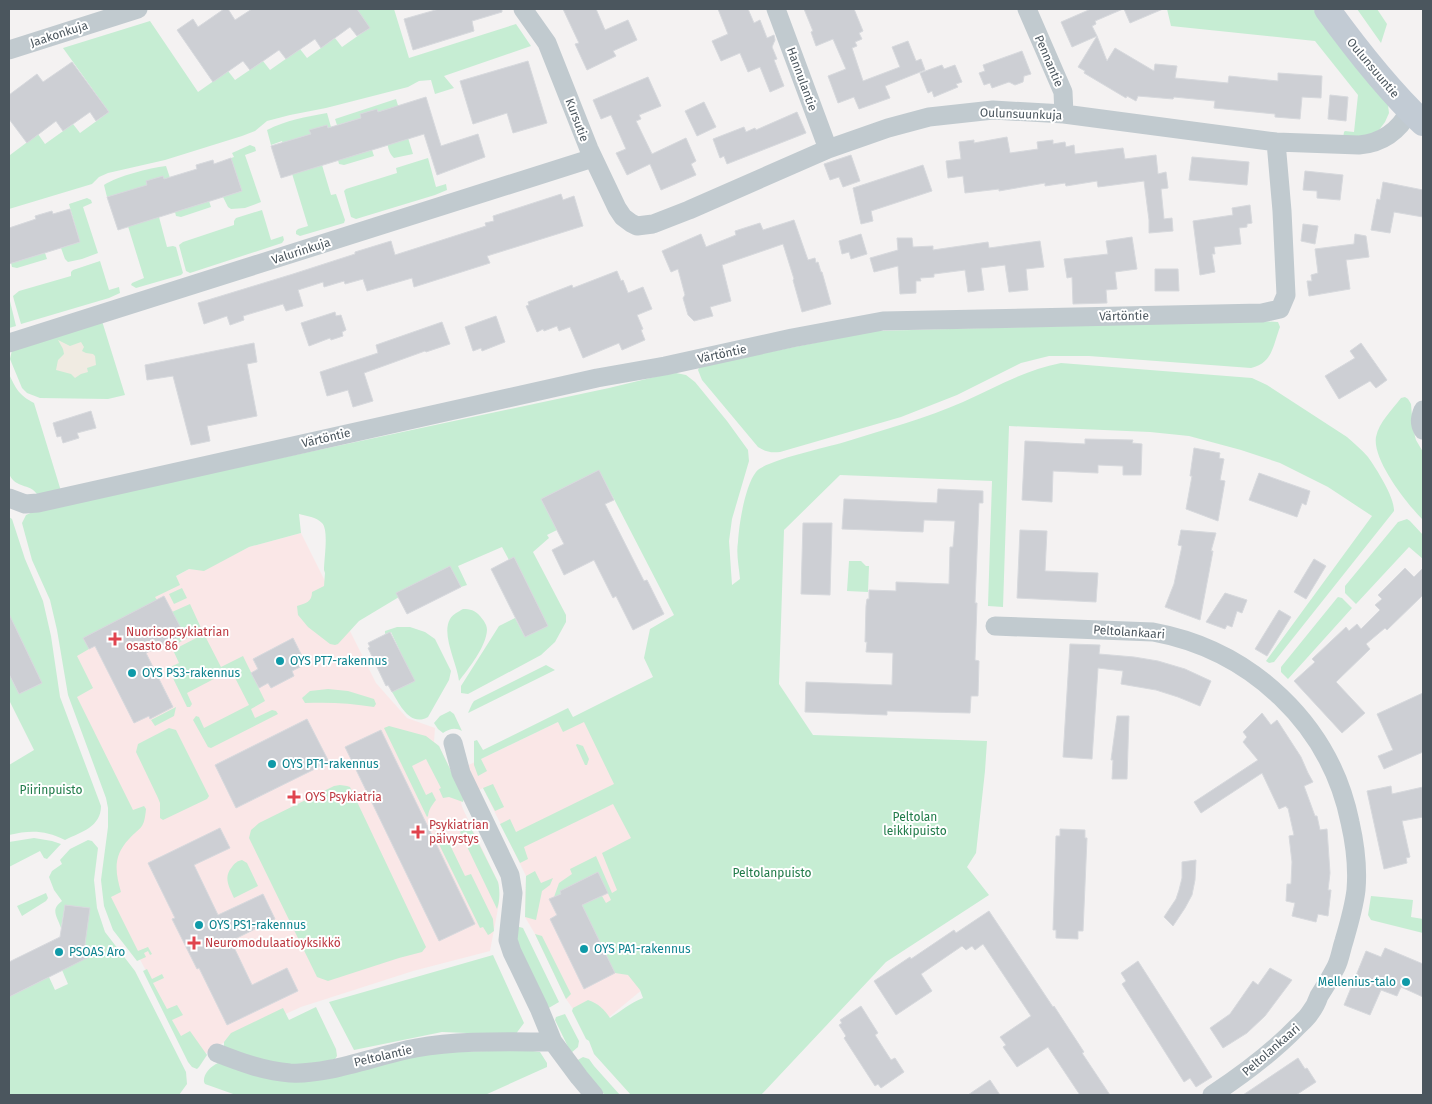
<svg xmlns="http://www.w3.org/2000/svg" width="1432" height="1104" font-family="'Fira Sans',sans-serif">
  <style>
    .medical { fill: #fae7e7 }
    .green { fill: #c6edd3 }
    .sand { fill: #f0ebe2 }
    .building { fill: #cdcfd4; stroke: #d7d9dd }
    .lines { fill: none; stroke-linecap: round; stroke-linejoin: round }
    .minor { stroke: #c1cacf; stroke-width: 19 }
    .secondary { stroke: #c2cbd4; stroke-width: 26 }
    .health-dot { fill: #e0444e; stroke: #fff; stroke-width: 2 }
    .culture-dot { fill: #0f9aa8; stroke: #fff; stroke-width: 2 }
    .labels { text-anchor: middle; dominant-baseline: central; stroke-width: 4; stroke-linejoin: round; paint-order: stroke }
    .street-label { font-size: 12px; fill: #4b565e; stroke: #fff }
    .health-label { font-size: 12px; fill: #be3a42; stroke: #fff; text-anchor: start }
    .culture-label { font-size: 12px; fill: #0d838f; stroke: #fff; text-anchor: start }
    .park-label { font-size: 12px; fill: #207b49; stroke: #fff }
  </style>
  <rect width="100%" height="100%" fill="#f4f2f2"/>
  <path class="medical" d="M301 533 376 683 407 718 435 728 434 742 439 746 452 773 558 722 590 720 668 880 667 969 590 1033 566 999 535 934 525 917 526 876 483 788 464 798 461 803 463 809 498 882 499 889V903L490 951 413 971 301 1007 228 1040 193 1061 108 898 122 796 74 698 65 637 189 569 204 570 249 547Z"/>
  <path class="green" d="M357 9H394L409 58 516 24 531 46 444 76 454 88 435 94 431 80 419 81 408 87 326 108 290 115 267 121 255 131 242 136 165 160 108 173 99 177 92 184 9 209V153L10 155 38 134 45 144 73 124 80 133 109 112 63 48 150 21 198 92 228 71 235 80 263 61 270 70 300 49 307 58 335 38 342 47 369 28Z
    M1167 9H1313L1388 105 1389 113 1385 122 1379 130 1372 135 1343 138 1344 132 1345 131 1354 132 1358 95 1315 41 1171 26Z
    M1357 9H1377L1387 24 1381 43Z
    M396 99 413 154 394 158C381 146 391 122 395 107L378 112 377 109 360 114 361 118 337 125 335 119Z
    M327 113 331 127 328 128 327 125 310 131 311 134 294 139 322 165 331 195 336 194 345 220 344 223 300 236 296 234V231L298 229 308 226 282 141 271 145 267 130C287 120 305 117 327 113Z
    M250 145 255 147 256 151 245 155 261 202 245 208 231 209 228 207 223 197 242 191 231 158 234 157 232 153Z
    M372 150 374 156 344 165 339 164 338 160Z
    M428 158 436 187 446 184 447 190 435 195 356 219 351 217 344 191 346 189 397 173 396 168Z
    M166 166 170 178 164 179 163 176 146 182 159 217 167 247 173 246 176 247 183 273 181 275 136 288 131 285 132 283 144 278 118 194 107 197 104 185C118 176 149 168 166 166Z
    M87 198 91 200 92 203 83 207 98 253 82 259 68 262 65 259 61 248 80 242 69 204Z
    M209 201 211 207 181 217 176 216 175 212Z
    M262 210 271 240 283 236 284 240 282 243 190 273 186 271 179 245 183 242 234 225V221L236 218Z
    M45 253 47 259 17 268 12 267 11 263Z
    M100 261 109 290 119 287 120 293 109 298 21 324 14 300 13 296 19 291 71 276V272L73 270Z
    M9 297 16 326 9 328Z
    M102 321 125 395 108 399 40 398 27 393 22 388 10 359 12 350Z
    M1262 321 1278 322 1280 327C1273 345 1273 363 1251 368L1089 356H1049L1021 363 957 395 901 417 780 452C771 453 766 452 758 447L702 380 698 370 700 366 874 331Z
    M1061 363 1252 378 1267 385 1347 437C1354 443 1362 450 1368 457 1376 468 1395 498 1394 511L1274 662 1269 663 1266 661 1372 516 1328 487 1280 463 1241 450 1189 436 1150 432 1009 426 1003 607 988 606 992 481 840 475 784 530 779 684 813 735 987 741 985 771 976 853 967 867 989 895 886 962 761 1095H631L594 1054 589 1041 586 1039 572 1011 573 1008 588 1000C599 1004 604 1009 610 1018 621 1011 630 1003 643 998L640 990 628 975 615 973 582 905 602 896 606 903 611 900 598 872 560 891 561 894 554 897 559 883 572 874 570 869 596 856 612 893 617 890 602 853 631 838 613 804 524 847 528 859 520 863 500 824 510 819 516 832 614 784 584 722 563 732 558 722 481 759 487 771 478 776 474 765V741L477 740 483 750 568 708 573 717 653 677 644 658 650 629 674 615 599 470 541 499 557 530 547 535 549 538 533 552 566 615V622L555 642 541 655 468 694 461 693V686L499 626 515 618 525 637 548 626 514 557 509 560 502 547 458 566 467 585 461 587 450 566 397 593 399 597 359 621 338 644 335 645 330 644 308 627 298 615 297 606C306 603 312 602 312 592L324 586 325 573 324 570C324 559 329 530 322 523 316 517 307 516 299 514L301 533 249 547 204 571 189 569 176 576 180 585 155 597 157 600 83 638 89 649 77 656 93 688 77 697 133 810 144 806 146 809C144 830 141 826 129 839 113 856 115 871 121 892L111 897 138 951 148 947 152 954 150 955 148 951 144 953 146 957 137 961 113 930 104 906 101 880 108 827V808L106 798 68 695 57 630 50 600 32 560 22 523 26 515 37 510 609 388 667 374 676 373 686 375 695 382 727 421 748 450 749 461 732 519 729 541 732 585 740 579C739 567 736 554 738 542 739 524 745 486 756 472 765 460 830 447 848 441 887 429 926 418 963 402 996 387 1025 370 1061 363Z
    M9 374C16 389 19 395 34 403L61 491 37 494C29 483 16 489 9 474Z
    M1405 397 1408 399 1411 404 1413 429 1416 440 1423 452V520C1408 505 1372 460 1376 437 1379 422 1392 410 1401 398Z
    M9 517 12 519 25 559 43 601 51 636 60 697 101 806C101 827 81 832 65 840 45 830 30 830 9 835V765L34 750 9 700V674L19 694 42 683 15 627 9 630Z
    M1407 519 1410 521 1423 535V559L1409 547 1356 604 1345 593V586L1398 522Z
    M849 561H861L866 566H869L868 592 847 591Z
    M182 588 187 598 174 604 169 594Z
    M1338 597 1342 598 1352 608 1288 679 1281 672V667L1337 598Z
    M190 604 202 630 171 647 169 642 183 634 172 612Z
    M463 609C470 609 475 610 480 616 483 620 487 624 487 630 486 647 469 668 459 681 457 663 441 635 450 619 453 614 458 612 463 609Z
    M397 627H410L425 632 435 639 451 671 449 680 428 717C410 727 400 705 392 692L414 681 391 632 385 634V631Z
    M204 634 221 667 243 656 265 701 251 709 255 718 272 710 276 711 278 714 211 748 208 747 193 720 196 716 199 717 204 728 249 705 231 670 187 693 192 704 190 707H187L168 668 179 663 173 650Z
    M546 665 555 670 468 713 472 704 474 701Z
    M328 689 348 691 374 699 376 704 374 707C351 703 329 702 305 703L302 698 310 691Z
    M176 707 174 716 155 726 151 720Z
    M450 711 454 714 462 731C455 727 449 729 443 733L438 729 434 723 440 716Z
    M389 726 426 736 439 746 464 798 463 802 449 797 443 798 439 789 441 788 426 759 412 766 426 795 432 792 436 800C432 805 429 809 428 816L427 817 384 728Z
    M169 728 176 730 209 796 207 799 163 820 160 818V803L158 798 136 752 138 744Z
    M577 744 583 746 589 759 587 765H585L576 745Z
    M493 784 504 807 495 811 483 788Z
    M340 785 347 786 350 787 426 947 422 952 399 958 328 981 317 977 249 838 251 830 259 823 334 786Z
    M467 820 498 882C500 890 500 901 497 909L460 832 464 828Z
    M437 833 446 836 453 835 457 844 451 847 465 876 471 874 493 919 494 931 490 934 488 935 483 927 480 928 434 834Z
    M34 838 52 841 61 844 47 859 44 858 40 851 9 867V842Z
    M88 840 92 841 98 848 94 880 97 908 105 932 135 971 186 1072 187 1084 179 1095H9V997L49 977 55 990 68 984 62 970 85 944 89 908 65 905 61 928C57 916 50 910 62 901L54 890 49 877 52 871 62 864 60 860 70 849Z
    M242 860 247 863 258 886 234 898C229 887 223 877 232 867 235 863 237 861 242 860Z
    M535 871 541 883 553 878 550 885 542 891 536 920 525 917 526 876Z
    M46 893 48 898 46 901 22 916 17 906Z
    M1371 896 1413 900 1411 917 1423 919V933L1371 920 1368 915Z
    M516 926 523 928 559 1002 547 1009 518 949Z
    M535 934 542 936 571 994 566 999Z
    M493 955 524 1023 515 1035 442 1032 354 1050 329 1002Z
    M147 969 152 979 162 974 164 978 153 983 167 1009 177 1005 183 1015 172 1020 181 1036 190 1031 207 1055 199 1067 197 1069 192 1067 188 1062 143 971Z
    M316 1007 336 1049 337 1056 335 1059 317 1064H273L224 1047V1042L231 1033 283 1008 289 1020Z
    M565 1014 579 1041 578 1047 571 1053 555 1020 556 1017Z
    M526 1050 540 1052 547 1063V1067L485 1095H236L205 1084 204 1082C203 1074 211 1066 218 1063L271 1078 447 1052Z
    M583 1057 589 1059 594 1066 620 1095H605L584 1072 576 1061Z"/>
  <path class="sand" d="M58 340 70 346 81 342 84 347 82 351 86 353 93 354 95 356 96 365 87 368 88 372 81 374 75 378 71 374 56 370 58 360 64 354 63 349Z"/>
  <path class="building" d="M224 9H228L235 20 252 9H357L370 28 357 36 350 27 321 48 315 39 286 59 279 50 250 70 243 61 213 82 177 30 193 19 198 27Z
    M439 9H502V12L472 21 474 31 413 50 404 19Z
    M563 9H596L605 30 628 20 637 40 613 51 616 56 587 70 575 44 579 43Z
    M718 9H748L754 23 760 20 767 38 774 35 775 40 772 47 777 59 774 60 784 86 770 92 760 67 748 72 740 53 721 61 712 41 728 34Z
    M804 9H854L863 31 859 33 862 39 855 42 857 46 852 48 863 81 900 67 892 47 908 41 916 61 921 59 925 70 885 86 890 98 859 109 854 97 838 103 828 76 846 69 833 39 816 46 811 32 813 31Z
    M1091 9H1123L1095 21 1096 24 1092 26 1097 36 1072 47 1061 22Z
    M1124 9H1163L1130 23Z
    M1097 36 1107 61 1115 48 1154 71 1155 64 1177 66 1175 78 1228 83 1229 76 1278 81V73L1322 76 1321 98 1302 97 1300 119 1275 117V114L1214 108 1215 101 1174 97 1173 99 1138 96 1136 101 1127 96 1126 98 1084 73 1085 71 1078 67Z
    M1022 51 1031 74 1024 76 1023 82 1015 85 1009 82 992 88 990 83 984 85 979 73 985 71 983 65Z
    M528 61 547 123 513 133 507 113 473 124 460 81Z
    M72 62 109 112 96 121 90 112 63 131 56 121 27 143 9 119V95L37 74 43 82Z
    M942 65 944 69 955 65 962 82 956 84 958 87 934 97 932 91 928 93 920 73Z
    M648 77 661 106 639 115 641 119 636 121 652 154 686 138 696 161 691 164 696 175 661 190 650 164 627 175 616 153 626 149 611 115 601 119 593 100Z
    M1330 95 1348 97 1346 121 1328 119Z
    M426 97 441 146 478 134 485 157 437 175 424 134 281 178 271 146 311 134 309 130 327 125 328 128 361 118 360 114 377 109 378 112Z
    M704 102 716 127 697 136 685 111Z
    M797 112 806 133 727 164 724 156 720 158 713 139 744 127 746 132 755 128 756 130Z
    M1007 137 1010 153 1038 149 1037 142 1053 140V144L1065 142 1066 147 1074 145 1075 154 1123 148 1125 159 1156 155 1158 174 1166 172 1168 188 1161 189 1164 219 1172 218 1173 231 1149 233V220L1144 181 1098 187 1097 181 1066 186 1065 183 1045 186V183L999 191V189L965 193 963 176 948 178 946 161 961 159 959 142 974 140V143Z
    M851 155 860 181 843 187 839 177 830 180 824 164Z
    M1192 157 1249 162 1247 185 1189 180Z
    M231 158 242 191 118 230 107 197 147 185 146 181 163 176 164 179 197 169 196 165 213 160 214 164Z
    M923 165 932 191 871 211 873 221 861 224 853 188Z
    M1305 171 1343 175 1340 200 1317 198V191L1303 190Z
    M1383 182 1423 190V217L1394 212 1390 233 1371 230 1377 199 1380 200Z
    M561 194 563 200 574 196 583 226 487 256 490 263 414 287 412 278 367 291 363 279 345 284 344 281 324 287 323 282 298 290 303 306 286 311 283 304 243 316 244 320 230 325 227 316 204 324 198 303 293 274 355 254V252L391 241 395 255 486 226 485 223 494 221 493 216Z
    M1250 205 1252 223 1247 224V227L1239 228 1241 244 1214 247 1215 254H1212L1215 272 1200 275 1193 221 1233 215 1232 208Z
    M70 209 80 242 9 264V228L36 219 35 216 52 211 53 214Z
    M794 220 808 260 815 258 816 263 818 262 821 272H822L831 304 802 312 793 280 794 279 783 244 722 265 731 301 710 307 713 316 694 321 688 315 683 298 685 295 678 269 671 272 662 251 701 234 706 247 736 235 735 231 760 223 763 230Z
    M1303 224 1318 226 1315 244 1301 241Z
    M861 234 867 254 851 259 849 252 842 254 839 241Z
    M1355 234 1366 236 1369 257 1346 260 1350 289 1309 296 1307 281H1312L1311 275 1318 273 1315 249 1354 244Z
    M1132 237 1137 269 1115 272 1117 289 1106 290 1107 303 1073 304 1072 277 1067 278 1064 259 1108 254 1106 241Z
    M897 238H912L913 247 933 246V250L988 242 989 248 1040 241 1044 267 1026 269 1028 290 1009 292 1005 265 981 268 984 290 968 292 965 270 934 274V277L920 278 921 281H916V293L900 294 898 266 874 272 870 258 898 250Z
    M1155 269H1178L1179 291H1155Z
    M617 271 621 281 623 280 628 293 643 287 652 309 637 315 643 329 641 330 645 340 622 350 619 343 583 358 570 327 559 331 557 326 544 331 543 329 537 332 526 306 529 305 528 302 572 285 573 288Z
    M335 312 336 316 341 315 346 330 342 332 343 336 331 340 330 338 309 346 301 323Z
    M496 316 505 342 482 351 481 348 473 351 465 327Z
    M442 322 450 344 426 352 425 351 364 373 373 401 353 407 348 390 327 396 320 372 378 353 376 345Z
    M254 343 257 362 247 364 257 416 207 426 210 441 191 445 173 376 147 380 145 365Z
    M1361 343 1387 380 1376 388 1370 381 1339 399 1325 376 1355 358 1350 351Z
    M91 411 96 428 77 433 79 438 63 443 61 436 57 437 53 423Z
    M1085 439 1133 440 1132 443 1142 444 1141 475H1123V466L1098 465V473L1053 471 1052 502 1022 500 1025 441 1085 444Z
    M1194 448 1220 453 1219 458 1224 459 1220 480 1225 481 1218 521 1186 509 1192 476H1190Z
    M599 470 614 500 605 504 644 581 647 580 664 614 633 630 616 596 613 598 594 560 564 575 552 550 564 544 541 499Z
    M1259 473 1310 491 1306 505 1302 503 1297 517 1249 500Z
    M938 489 983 491V503H979L975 603H977L975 660 979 661 978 696H971L970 713 887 711V715L805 712 806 682 892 685 893 653 866 652 867 642H865L866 606 867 599H869V590L896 591V582L949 584 950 547H953L955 521 924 520 923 532 842 529 844 499 937 503Z
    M803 523H832L830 595 801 594Z
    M1020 530 1047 531 1045 571 1098 573 1096 602 1017 598Z
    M1181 530 1216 533 1211 551H1213L1200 620 1165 607 1174 584 1182 546 1178 545Z
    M514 557 548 626 525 637 491 569Z
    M1314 559 1326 566 1306 599 1294 592Z
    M450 566 461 587 407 614 396 593Z
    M1405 568 1414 577 1423 568V595L1387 630 1385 628 1366 644 1370 649 1336 682 1365 713 1342 733 1294 681 1315 662 1312 659 1346 627 1349 631 1357 624 1361 629 1380 610 1375 605 1382 599 1378 595Z
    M1225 593 1247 600 1242 613 1237 611 1232 627 1227 625 1225 629 1206 622Z
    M164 596 184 634 146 653 173 707 150 719 149 716 134 723 95 646 89 649 83 638Z
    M1279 610 1291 617 1267 656 1255 649Z
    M9 614 42 683 19 694 9 674Z
    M390 632 415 681 392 692 388 685 386 686 368 648 370 647 368 643Z
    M293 638 306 664 292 671 294 676 271 688 268 683 259 688 251 673 258 669 253 659Z
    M1070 644 1100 645 1099 654 1134 657 1158 661 1185 669 1211 681 1200 706 1178 697 1156 690 1121 684 1123 671 1098 668 1092 759 1063 757Z
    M1423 693V752L1384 769 1378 756 1393 750 1377 714Z
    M1262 713 1271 725 1277 720 1301 757 1308 773 1313 782 1304 786 1315 816H1317L1320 830 1327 829 1330 873 1328 890H1331L1328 916 1318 914 1316 922 1292 916 1295 903 1286 901 1287 884H1291L1292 862 1289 836 1294 835 1288 808H1287L1286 806 1279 809 1262 773 1201 813 1194 802 1258 760 1243 742 1247 737 1243 732Z
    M1117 716H1129L1127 779H1112L1113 760H1111Z
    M307 719 329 762 236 808 215 765Z
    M381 730 475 924 439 941 345 747Z
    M1391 786 1392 794 1423 787V817L1402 821 1410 857 1406 858 1407 863 1384 869 1367 791Z
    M220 828 230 848 194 865 218 915 263 894 275 919 231 941 252 985 287 968 298 991 227 1025 199 968 197 969 172 919 175 918 148 863Z
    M1060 829 1085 830V838H1087L1083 931H1078V939L1056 938V930H1053L1056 836H1060Z
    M1196 860 1195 880 1192 895 1185 908 1173 926 1164 917 1176 899 1179 890 1182 878V862Z
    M598 872 608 893 582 905 615 973 584 989 550 919 557 915 549 899 561 894 560 891Z
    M65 905 90 908 85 944 91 956 9 997V962L60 937Z
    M989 911 1053 1007 1054 1006 1084 1052 1082 1053 1110 1095H1080L1048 1047 1017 1067 1003 1047 1006 1045 1000 1037 1031 1016 983 944 975 950 972 946 966 950 962 946 921 974 932 991 896 1015 874 981 910 957 911 959 954 930 956 933Z
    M1385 948 1423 964V997L1401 987 1397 996 1381 990 1370 1015 1344 1005 1366 951 1381 957Z
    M1138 961 1212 1077 1196 1087 1190 1078 1184 1082 1122 984 1126 981 1121 973Z
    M1270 968 1292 980 1265 1016 1247 1033 1223 1048 1210 1028 1230 1014 1253 981 1258 985Z
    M861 1006 878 1033 875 1035 891 1060 895 1058 904 1072 881 1088 878 1084 875 1086 844 1038 846 1036 839 1025 842 1023 840 1020Z
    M1298 1058 1305 1069 1307 1068 1316 1082 1296 1095H1243Z
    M990 1080 1000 1095H968Z"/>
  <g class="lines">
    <path class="minor" d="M523 9 547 43 589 149 617 208 623 217 631 223 637 226 653 224 689 210 828 149 888 128 929 117 993 110 1064 114 1276 142 1359 145C1383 143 1399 131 1410 110
      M776 9 828 149
      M1027 9 1063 92 1064 114
      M9 50 138 9
      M9 343 593 158
      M1423 410C1420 418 1419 423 1423 430
      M9 498 25 504 38 503 597 378 665 366 792 338 883 321 1262 313 1280 309 1286 295 1282 211 1276 142
      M995 626 1153 632C1251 650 1330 724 1350 822 1355 844 1358 867 1356 890 1354 907 1349 924 1344 941 1341 950 1340 959 1336 967 1331 977 1325 987 1319 996 1317 1002 1314 1008 1310 1013 1307 1018 1302 1022 1297 1027 1272 1053 1242 1075 1212 1095
      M453 743 461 773 510 875 513 893 508 940 512 952 539 1008 553 1042
      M217 1053C240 1062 264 1071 290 1073 330 1075 377 1055 416 1048 461 1040 508 1042 553 1042L579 1077 594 1095"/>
    <path class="secondary" d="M1327 9C1356 49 1387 89 1423 123"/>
  </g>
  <g class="health-dot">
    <path d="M112.5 631.5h5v5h5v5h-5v5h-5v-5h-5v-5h5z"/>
    <path d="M291.5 789.5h5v5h5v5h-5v5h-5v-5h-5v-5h5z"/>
    <path d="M415.5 824.5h5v5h5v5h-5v5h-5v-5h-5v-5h5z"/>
    <path d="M191.5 935.5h5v5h5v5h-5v5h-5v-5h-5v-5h5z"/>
  </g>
  <g class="culture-dot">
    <circle cx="280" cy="661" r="5"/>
    <circle cx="132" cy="673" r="5"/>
    <circle cx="272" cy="764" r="5"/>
    <circle cx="199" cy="925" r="5"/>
    <circle cx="584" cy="949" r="5"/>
    <circle cx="59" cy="952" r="5"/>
    <circle cx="1406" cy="982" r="5"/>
  </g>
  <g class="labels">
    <g class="street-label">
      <text transform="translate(59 34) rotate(-18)">Jaakonkuja</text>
      <text transform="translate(1049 61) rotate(67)">Pennantie</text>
      <text transform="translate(1373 68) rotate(50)">Oulunsuuntie</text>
      <text transform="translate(802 79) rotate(70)">Hannulantie</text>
      <text transform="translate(1021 114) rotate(2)">Oulunsuunkuja</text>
      <text transform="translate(577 120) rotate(69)">Kursutie</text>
      <text transform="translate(301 251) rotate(-18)">Valurinkuja</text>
      <text transform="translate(1124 316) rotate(-1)">Värtöntie</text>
      <text transform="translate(722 354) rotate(-12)">Värtöntie</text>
      <text transform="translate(326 438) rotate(-13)">Värtöntie</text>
      <text transform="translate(1129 632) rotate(4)">Peltolankaari</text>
      <text transform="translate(1271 1050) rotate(-41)">Peltolankaari</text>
      <text transform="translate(383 1056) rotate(-13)">Peltolantie</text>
    </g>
    <g class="health-label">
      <text x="126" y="632">Nuorisopsykiatrian<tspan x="126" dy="14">osasto 86</tspan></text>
      <text x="305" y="797">OYS Psykiatria</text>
      <text x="429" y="825">Psykiatrian<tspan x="429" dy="14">päivystys</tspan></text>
      <text x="205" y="943">Neuromodulaatioyksikkö</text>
    </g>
    <g class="culture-label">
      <text x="290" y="661">OYS PT7-rakennus</text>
      <text x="142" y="673">OYS PS3-rakennus</text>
      <text x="282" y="764">OYS PT1-rakennus</text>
      <text x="209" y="925">OYS PS1-rakennus</text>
      <text x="594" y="949">OYS PA1-rakennus</text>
      <text x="69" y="952">PSOAS Aro</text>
      <text x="1396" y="982" text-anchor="end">Mellenius-talo</text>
    </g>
    <g class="park-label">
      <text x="51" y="790">Piirinpuisto</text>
      <text x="915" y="817">Peltolan<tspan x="915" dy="14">leikkipuisto</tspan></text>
      <text x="772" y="873">Peltolanpuisto</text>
    </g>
  </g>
  <rect width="1432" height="1104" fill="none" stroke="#4b565e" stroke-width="20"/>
</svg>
